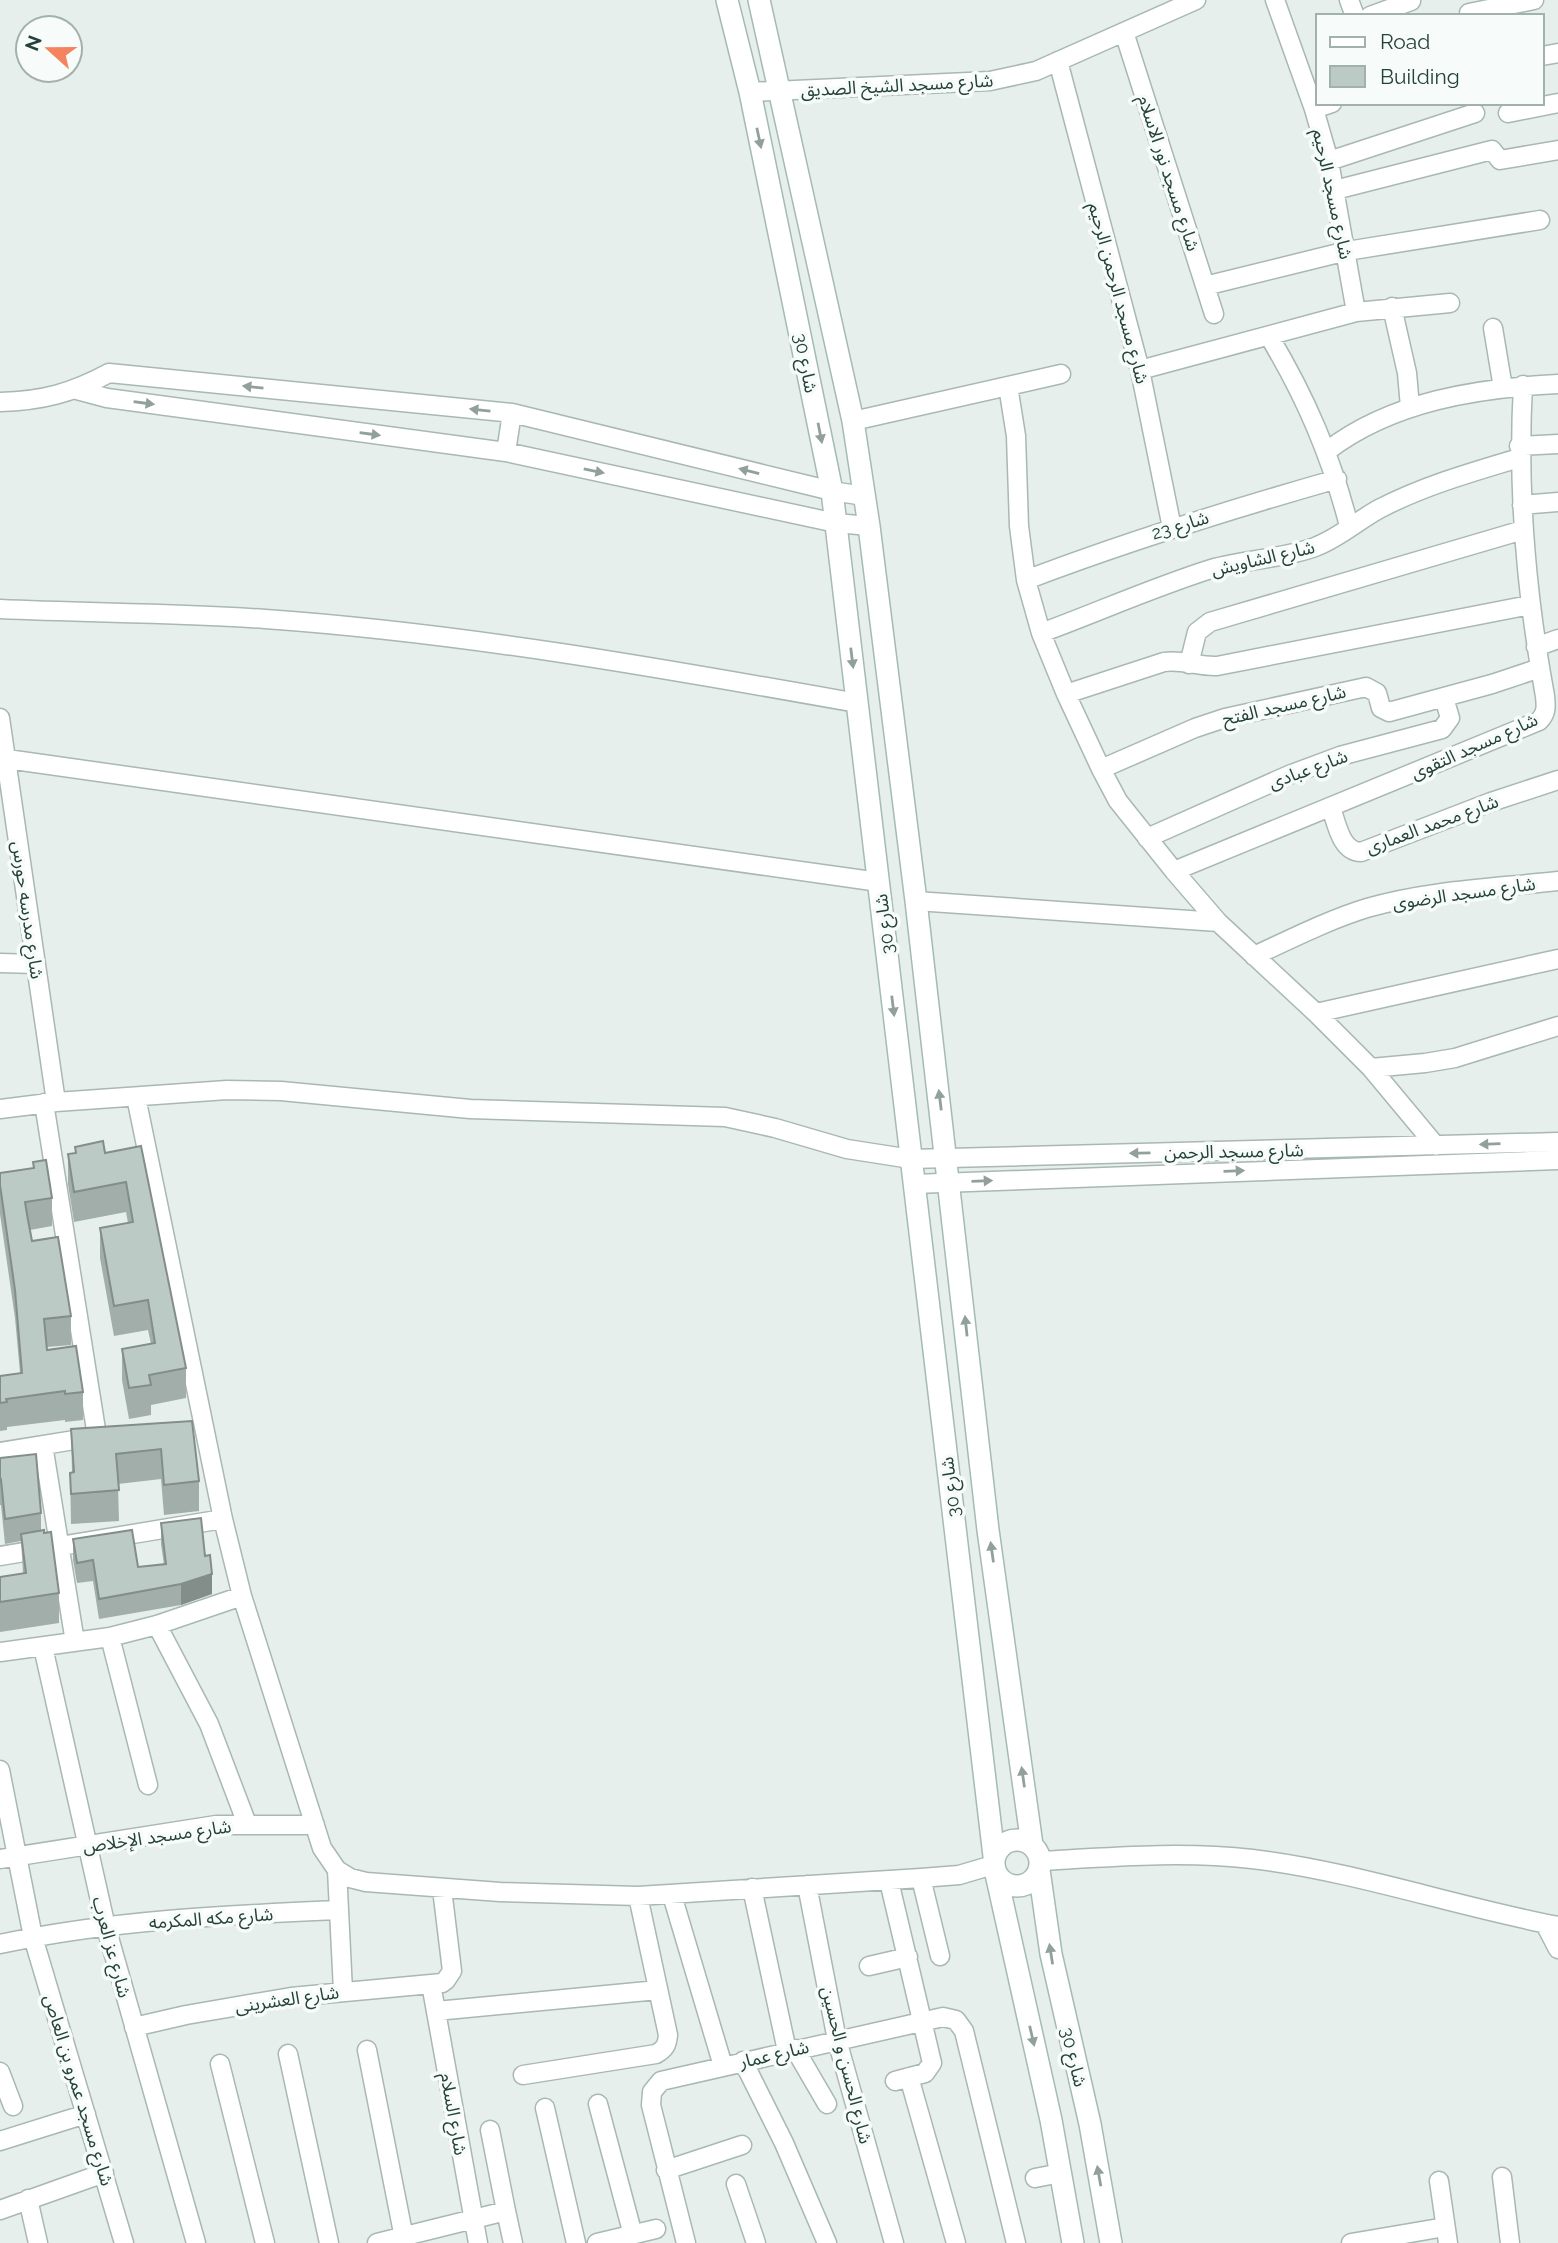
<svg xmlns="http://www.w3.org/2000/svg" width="1558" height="2243" font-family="Raleway,'Noto Sans Arabic',sans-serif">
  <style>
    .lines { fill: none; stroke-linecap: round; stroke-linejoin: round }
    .street-casing { stroke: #a8b8b2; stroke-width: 21 }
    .secondary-casing { stroke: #a4bbb3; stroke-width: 24 }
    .street { stroke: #fff; stroke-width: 18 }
    .secondary { stroke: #fff; stroke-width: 21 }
    .wall { fill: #a1aea9 }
    .shaded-wall { fill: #838d89 }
    .building { fill: #bbcac4; stroke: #838d89; stroke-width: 2 }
    .oneway { fill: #92a09c }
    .labels { text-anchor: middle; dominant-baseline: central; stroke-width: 7; stroke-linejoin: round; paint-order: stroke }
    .street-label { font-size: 18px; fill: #24423a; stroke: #f7fbf9 }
  </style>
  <rect width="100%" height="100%" fill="#e6efeb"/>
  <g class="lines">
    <defs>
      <path id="street" d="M1275 0 1314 109 1329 161 1356 312
        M1349 0 1355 16
        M1469 13 1534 0
        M1370 16 1411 1
        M1124 32 1214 314
        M1542 56 1558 53
        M1058 61 1140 370 1172 528
        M750 92 990 81 1036 71 1196 0
        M1314 109 1332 103
        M1508 113 1558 103
        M1329 161 1475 113
        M1335 190 1492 150 1500 160 1558 150
        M1205 286 1347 251 1540 220
        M1392 307 1407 373 1410 407
        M1493 328 1503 388
        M1269 336C1306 398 1331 456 1349 526
        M1140 370 1356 312 1450 303
        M1008 386 1016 436 1019 526 1026 580 1041 633 1066 694 1101 769 1118 801 1174 871 1218 922 1316 1013 1371 1068 1436 1146
        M77 390 107 398 506 452 836 523 869 526
        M0 402C42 401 72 393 109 373L512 413 832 491 864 496
        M853 421 1061 374
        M1519 446 1558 444
        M1327 451C1392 401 1478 388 1558 384
        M506 452 512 413
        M1522 505 1558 502
        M1026 580C1128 541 1232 509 1337 479
        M0 609C88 613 177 613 265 619 464 633 661 668 857 703
        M1041 633C1098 612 1154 587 1211 569 1245 559 1283 559 1315 547 1339 538 1357 521 1379 509 1423 486 1472 472 1519 458
        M1536 647 1558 639
        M1189 664 1197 632 1210 622 1523 530
        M1066 694 1164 662C1182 659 1199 667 1217 666L1530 605
        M0 718 56 1102
        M7 759 879 882
        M1101 769 1195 728 1225 718 1366 687 1377 693 1381 708 1389 712 1492 684 1540 668
        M1331 808C1337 824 1341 852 1361 852L1491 802 1558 780
        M1147 838 1289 775 1340 756 1442 729 1450 718 1444 698
        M1174 871 1539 721C1547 713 1546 706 1545 696 1526 593 1517 490 1523 385
        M916 901 1218 922
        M1254 956C1291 939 1328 920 1367 908 1429 890 1495 888 1558 881
        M0 963 36 964
        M1316 1013 1558 959
        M1371 1068 1425 1063 1455 1058 1558 1026
        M136 1097 223 1519 242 1596 322 1848 337 1870 350 1878 366 1882 500 1892 638 1896 921 1878 959 1875 993 1865
        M44 1103 97 1436
        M0 1109 56 1102 227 1090 281 1091 470 1109 725 1117 775 1128 847 1149 911 1159 1558 1142
        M914 1184 1558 1160
        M43 1445 75 1642
        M0 1452 93 1437
        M0 1556 223 1519
        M157 1625 209 1724 247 1824
        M110 1637 148 1785
        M43 1647 106 1927 196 2243
        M0 1652 110 1637 157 1625 242 1596
        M0 1770 33 1937 124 2243
        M0 1859 216 1825H315
        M1040 1861C1111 1857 1182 1851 1252 1859 1354 1871 1457 1907 1558 1926
        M337 1870 343 1991
        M921 1878 940 1956
        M889 1881 932 2063 925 2073 895 2081
        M807 1885 837 2040 894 2243
        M752 1888 787 2051
        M672 1895 723 2066
        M1545 1924 1558 1949
        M0 1944C111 1920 226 1915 339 1910
        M869 1966 908 1957
        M431 1984 478 2243
        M436 2011 658 1990
        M134 2027 186 2015 291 1997 442 1983 446 1980 452 1971 442 1889
        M795 2049 827 2104
        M367 2050 405 2243
        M288 2054 329 2243
        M743 2061 784 2143 827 2243
        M220 2064 265 2243
        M0 2072 13 2106
        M523 2075 656 2054C665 2049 667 2045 668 2035L638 1896
        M909 2077 956 2243
        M598 2104 633 2235
        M545 2108 576 2243
        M490 2130 506 2211
        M0 2141 86 2114
        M666 2170 742 2145
        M1502 2177 1510 2243
        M1035 2178 1061 2173
        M1439 2181 1448 2243
        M736 2184 756 2243
        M28 2199 38 2243
        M0 2210 104 2173
        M377 2243 506 2211 513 2243
        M597 2243 656 2229
        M686 2243 651 2105 652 2092 661 2081 943 2017 956 2020 964 2031 1016 2243
        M1351 2243 1445 2227"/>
      <path id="secondary" d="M727 0 750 92 832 491 994 1856
        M759 0 853 421 869 526 916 901 988 1530 1032 1845
        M994 1863a23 23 0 1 1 46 0a23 23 0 1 1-46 0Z
        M1039 1870 1051 1954 1090 2124 1111 2243
        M996 1874 1051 2120 1073 2243"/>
    </defs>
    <use href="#street" class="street-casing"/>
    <use href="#secondary" class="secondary-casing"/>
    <use href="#street" class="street"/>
    <use href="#secondary" class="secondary"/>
  </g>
  <path class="wall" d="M141 1146 186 1368V1398L151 1405V1415L129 1419 122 1380V1349L151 1344 148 1330 114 1336 100 1258V1228L128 1223 126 1212 74 1222 68 1184V1154L75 1153V1147L105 1153Z
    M33 1162 52 1198V1226L30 1230 32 1241 71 1316V1345L47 1347V1350L83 1392V1420L65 1422V1420L7 1427V1430L0 1431V1376L20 1373 15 1318 0 1214V1173L33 1168Z
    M192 1421 199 1481V1511L164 1515 161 1479 118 1484 119 1521 71 1524 70 1473H72L71 1429Z
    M0 1458 41 1513V1530L59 1593V1623L0 1632V1577L23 1573 21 1541 5 1544 1 1505H0Z
    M161 1523 205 1556 212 1594 181 1605 99 1619 93 1581 77 1583 73 1560V1539L138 1567 164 1565 161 1544Z"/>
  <path class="shaded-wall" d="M212 1574V1594L181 1605V1584Z"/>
  <path class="building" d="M103 1141 105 1153 141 1146 186 1368 149 1375 151 1385 129 1388 122 1349 155 1343 148 1300 114 1306 100 1228 133 1222 126 1182 74 1192 68 1154 76 1153 75 1147Z
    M46 1160 52 1198 25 1202 28 1220 32 1241 58 1237 71 1316 44 1319 47 1350 76 1346 83 1392 65 1394V1391L6 1399 7 1402 0 1403V1376L22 1373 15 1290 0 1185V1173L34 1168 33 1162Z
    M192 1421 199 1481 164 1485 161 1449 116 1454 119 1490 71 1494 70 1473 74 1472 71 1429Z
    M36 1454 41 1513 5 1519 1 1480 0 1481V1458Z
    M201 1518 205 1556 210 1555 212 1574 181 1584 99 1599 93 1560 77 1563 73 1539 132 1530 138 1567 166 1564 161 1523Z
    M44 1530V1533L51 1532 59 1593 0 1602V1577L26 1573 21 1534Z"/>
  <defs><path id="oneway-solid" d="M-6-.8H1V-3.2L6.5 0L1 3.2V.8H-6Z" transform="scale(1.75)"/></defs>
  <g class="oneway">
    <use href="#oneway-solid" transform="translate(759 138) rotate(78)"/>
    <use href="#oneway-solid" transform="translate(253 387) rotate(-174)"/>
    <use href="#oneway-solid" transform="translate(144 403) rotate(8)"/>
    <use href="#oneway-solid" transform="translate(480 410) rotate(-174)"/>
    <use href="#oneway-solid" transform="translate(820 433) rotate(79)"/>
    <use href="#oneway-solid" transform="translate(370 434) rotate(8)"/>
    <use href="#oneway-solid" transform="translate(594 471) rotate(12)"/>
    <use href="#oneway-solid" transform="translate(749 471) rotate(-166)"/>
    <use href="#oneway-solid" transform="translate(852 658) rotate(83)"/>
    <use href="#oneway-solid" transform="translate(893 1006) rotate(83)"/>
    <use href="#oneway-solid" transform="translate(940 1100) rotate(-97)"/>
    <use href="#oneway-solid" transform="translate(1490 1144) rotate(178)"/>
    <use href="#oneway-solid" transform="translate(1140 1153) rotate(179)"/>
    <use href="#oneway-solid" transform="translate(1234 1171) rotate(-2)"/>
    <use href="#oneway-solid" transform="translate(982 1181) rotate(-2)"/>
    <use href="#oneway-solid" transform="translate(966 1326) rotate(-96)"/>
    <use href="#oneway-solid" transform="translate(992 1552) rotate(-98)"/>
    <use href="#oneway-solid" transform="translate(1023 1777) rotate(-98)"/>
    <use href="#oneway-solid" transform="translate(1051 1954) rotate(-99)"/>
    <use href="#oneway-solid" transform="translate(1032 2036) rotate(77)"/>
    <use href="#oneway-solid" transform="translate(1099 2176) rotate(-100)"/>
  </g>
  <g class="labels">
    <g class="street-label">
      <text transform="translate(897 85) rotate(-3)">شارع مسجد الشيخ الصديق</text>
      <text transform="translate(1169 173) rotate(72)">شارع مسجد نور الاسلام</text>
      <text transform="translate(1333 194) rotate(78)">شارع مسجد الرحيم</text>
      <text transform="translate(1119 293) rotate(75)">شارع مسجد الرحمن الرحيم</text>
      <text transform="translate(806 363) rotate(79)">شارع 30</text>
      <text transform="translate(1180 525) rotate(-17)">شارع 23</text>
      <text transform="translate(1263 558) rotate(-13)">شارع الشاويش</text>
      <text transform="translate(1284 705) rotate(-13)">شارع مسجد الفتح</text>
      <text transform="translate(1474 746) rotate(-24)">شارع مسجد التقوى</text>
      <text transform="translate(1308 769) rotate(-20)">شارع عبادى</text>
      <text transform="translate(1432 824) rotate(-20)">شارع محمد العمارى</text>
      <text transform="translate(1464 893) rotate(-8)">شارع مسجد الرضوى</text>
      <text transform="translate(28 910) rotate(82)">شارع مدرسه حورس</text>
      <text transform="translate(884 924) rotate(-97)">شارع 30</text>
      <text transform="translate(1234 1151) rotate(-1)">شارع مسجد الرحمن</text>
      <text transform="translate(950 1487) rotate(-97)">شارع 30</text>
      <text transform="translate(157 1836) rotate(-8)">شارع مسجد الإخلاص</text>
      <text transform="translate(211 1918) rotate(-4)">شارع مكه المكرمه</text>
      <text transform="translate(112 1947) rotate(75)">شارع عز العرب</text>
      <text transform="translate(287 1999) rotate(-8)">شارع العشرينى</text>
      <text transform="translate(774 2054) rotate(-13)">شارع عمار</text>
      <text transform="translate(1074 2057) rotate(76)">شارع 30</text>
      <text transform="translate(847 2065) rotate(76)">شارع الحسن و الحسين</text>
      <text transform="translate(79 2090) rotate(73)">شارع مسجد عمرو بن العاص</text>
      <text transform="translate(454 2114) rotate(80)">شارع السلام</text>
    </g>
  </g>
  <rect x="1316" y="14" width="228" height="91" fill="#f7fbf9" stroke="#a3b1ad" stroke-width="2"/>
  <rect x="1330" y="37" width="35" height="10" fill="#ffffff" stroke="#a3b1ad" stroke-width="2"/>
  <text x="1380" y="49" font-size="21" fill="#24423a">Road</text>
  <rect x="1330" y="66" width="35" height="21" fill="#bbcac4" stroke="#a3b1ad" stroke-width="2"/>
  <text x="1380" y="84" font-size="21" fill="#24423a">Building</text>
  <g transform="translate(49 49) rotate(291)"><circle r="33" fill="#f7fbf9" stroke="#a3b1ad" stroke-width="2"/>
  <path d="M0-5L12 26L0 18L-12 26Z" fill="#f4845f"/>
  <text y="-10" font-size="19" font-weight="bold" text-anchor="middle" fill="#24423a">N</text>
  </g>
</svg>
